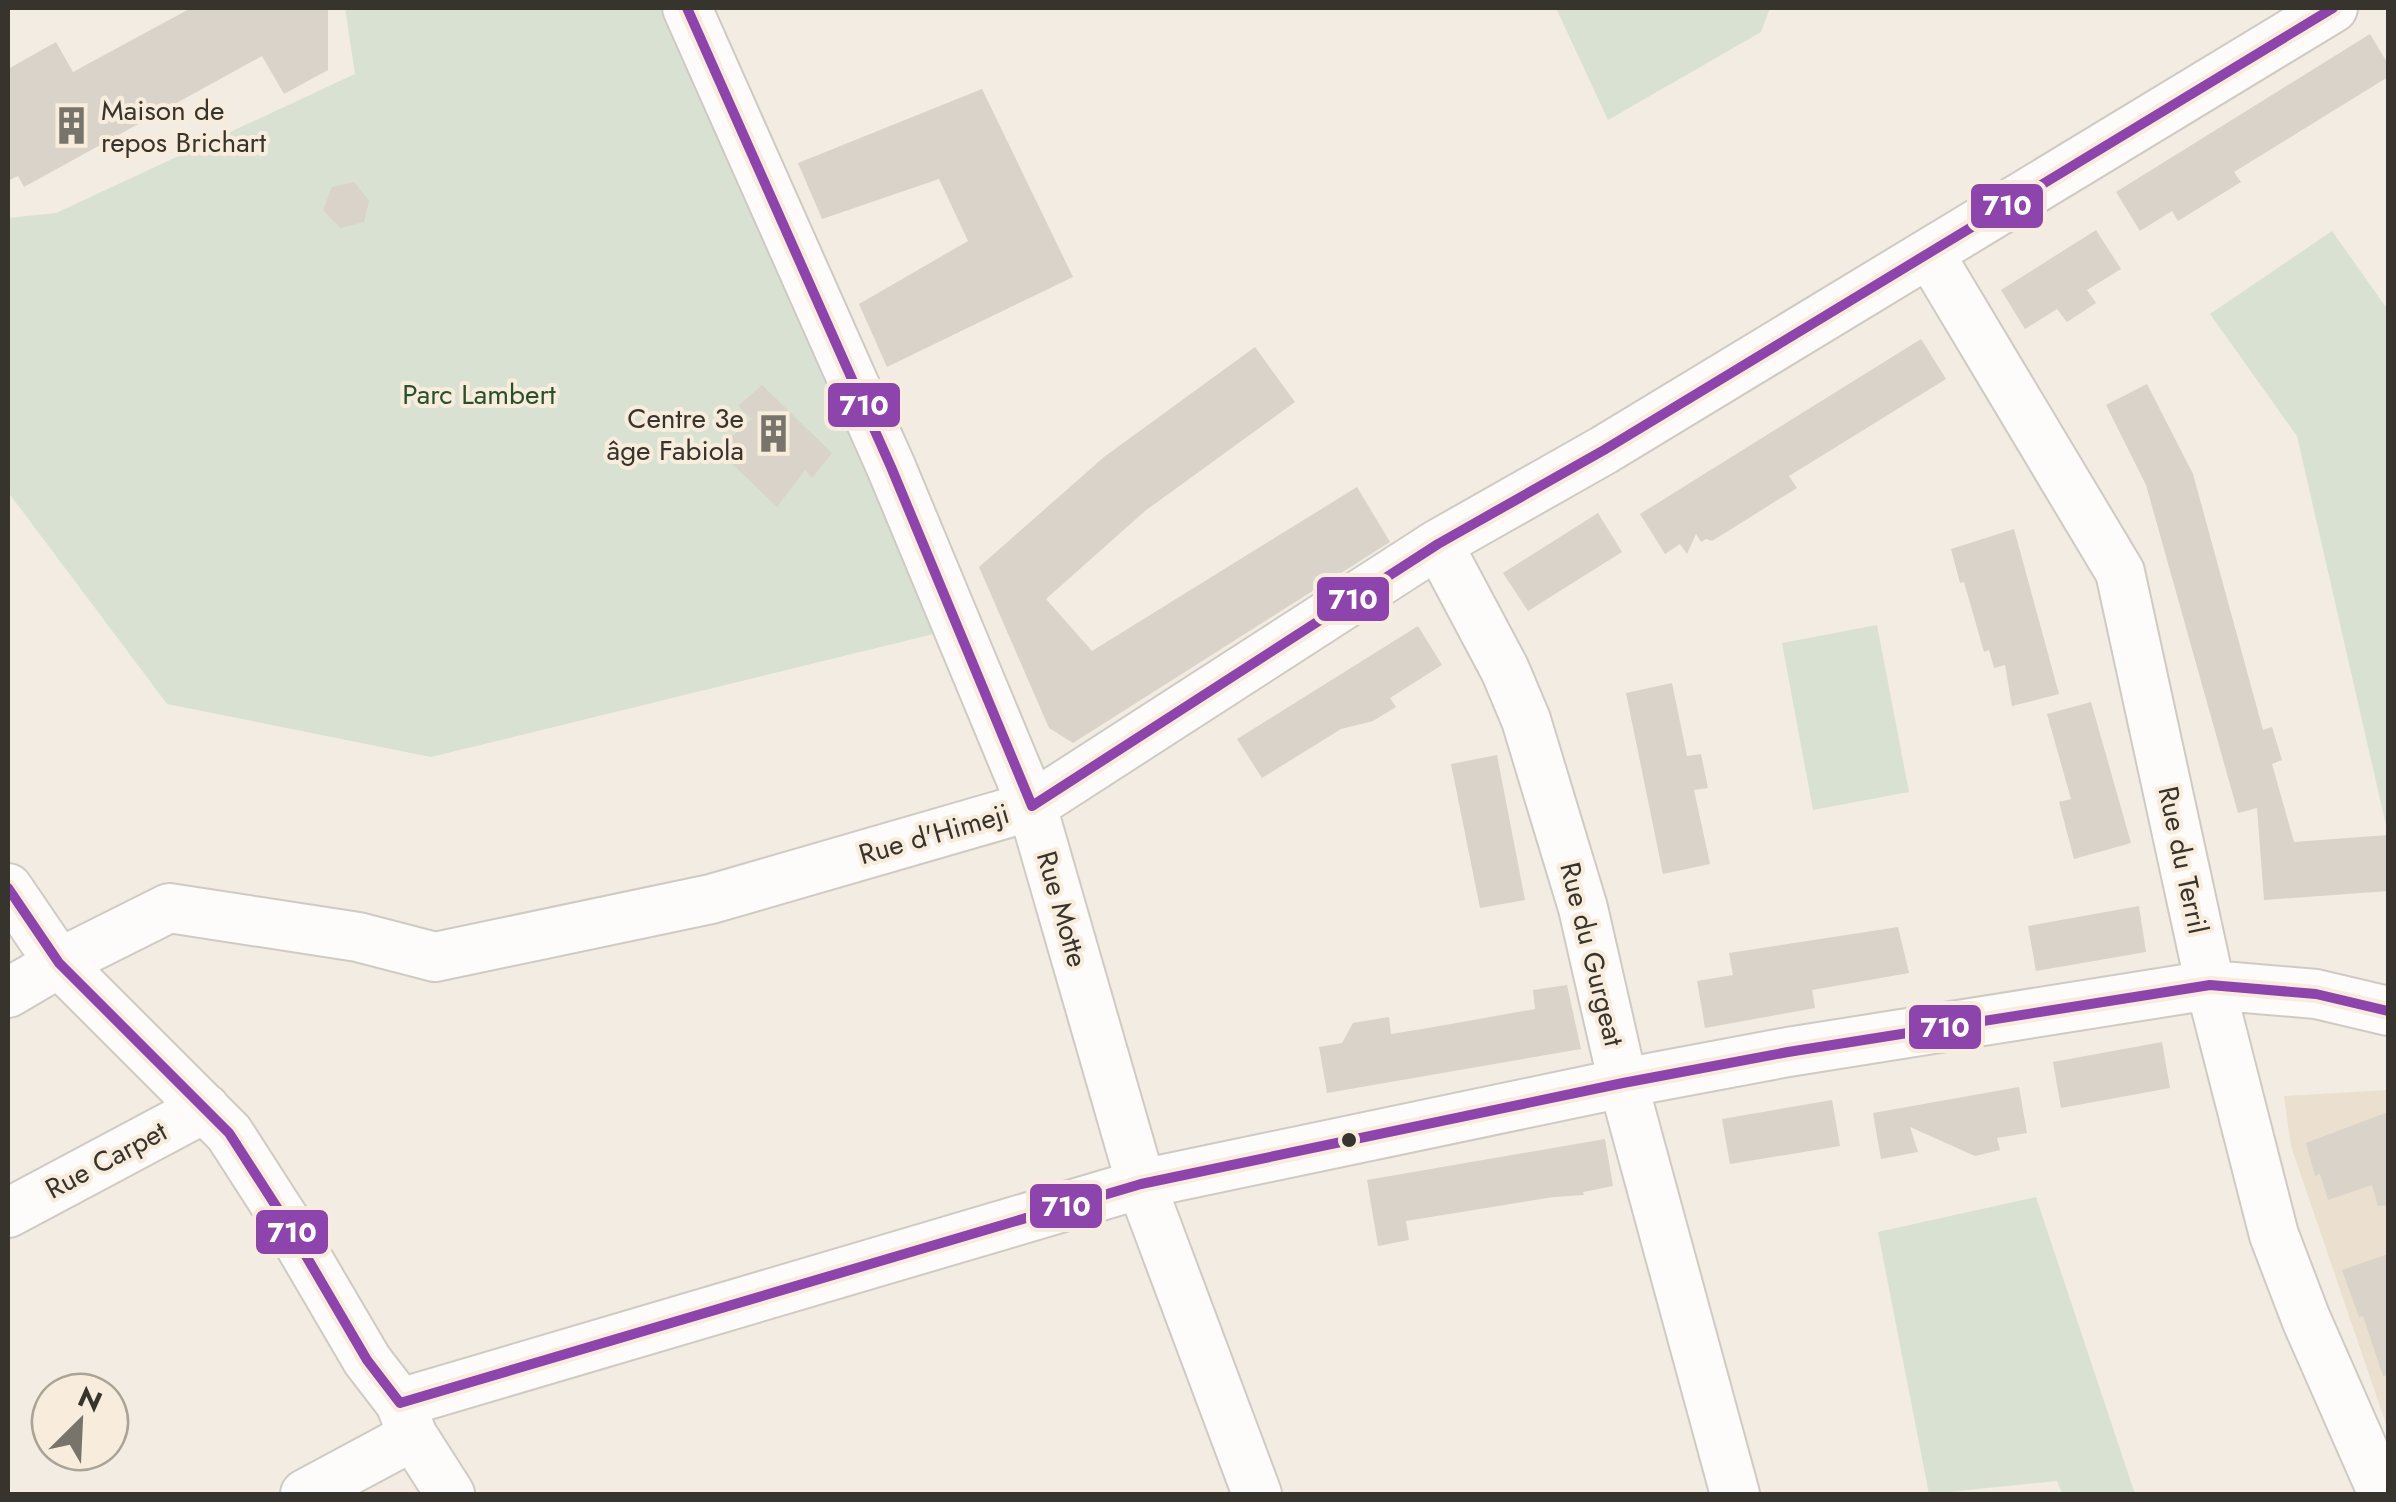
<svg xmlns="http://www.w3.org/2000/svg" width="2396" height="1502" font-family="Jost,sans-serif">
  <style>
    .built { fill: #ebdfcf }
    .green { fill: #d9e1d2 }
    .building { fill: #dad3c9 }
    .lines { fill: none; stroke-linecap: round; stroke-linejoin: round }
    .street-casing { stroke: #cfcac3; stroke-width: 52 }
    .street { stroke: #fdfcfb; stroke-width: 48 }
    .bus-1-casing { stroke: #f8eddc; stroke-width: 18 }
    .bus-1 { stroke: #8e44ad; stroke-width: 10 }
    .bus-dot { fill: #37332d; stroke: #f8eddc; stroke-width: 4 }
    .labels { text-anchor: middle; dominant-baseline: central; stroke-width: 8; stroke-linejoin: round; paint-order: stroke }
    .poi-label { font-size: 28px; fill: #37332d; stroke: #f8eddc; text-anchor: start }
    .park-label { font-size: 28px; fill: #28512a; stroke: #f8eddc }
    .street-label { font-size: 28px; fill: #37332d; stroke: #f8eddc }
    .line-badge { stroke: #f8eddc; stroke-width: 4 }
    .badge-label { font-size: 28px; text-anchor: middle; font-weight: bold; fill: #fff }
  </style>
  <rect width="100%" height="100%" fill="#f2ece2"/>
  <path class="built" d="M2388 1090V1430L2291 1146 2284 1096Z"/>
  <path class="green" d="M345 8H687L958 628 431 757 167 704 8 492V218L56 213 355 74Z
    M1556 8H1770L1761 32 1608 120Z
    M2332 231 2388 310V834L2297 436 2210 314Z
    M1877 625 1909 792 1813 810 1782 643Z
    M2036 1197 2135 1494H2062L2057 1481 1929 1494 1878 1232Z"/>
  <path class="building" d="M191 8H328V70L284 94 262 56 24 187 18 176 8 181V69L56 42 73 72Z
    M2370 34 2388 64V77L2234 172 2241 182 2178 221 2172 211 2140 231 2116 192Z
    M982 89 1073 277 887 367 859 304 968 241 939 179 822 219 798 163Z
    M354 182 369 201 364 222 340 228 323 210 332 187Z
    M2096 230 2121 269 2087 290 2096 303 2067 322 2057 309 2025 329 2001 290Z
    M1921 339 1946 379 1789 476 1797 488 1712 541 1706 539 1701 542 1696 534 1687 554 1680 544 1665 554 1640 514Z
    M1255 347 1295 402 1145 511 1046 599 1092 651 1357 487 1390 542 1073 743 1049 728 979 567 1104 457Z
    M2147 384 2193 474 2263 730 2272 727 2282 760 2272 764 2294 842 2388 835V891L2264 900 2257 808 2238 813 2146 485 2106 405Z
    M762 385 832 453 812 478 805 470 777 507 717 449 752 419 738 406Z
    M1598 513 1622 552 1528 611 1503 573Z
    M2014 529 2059 694 2012 706 2005 665 1994 668 1989 650 1984 652 1964 582 1960 583 1951 549Z
    M1418 626 1442 665 1390 698 1396 707 1373 721 1341 729 1262 778 1237 739Z
    M1672 683 1687 756 1701 754 1708 788 1694 790 1710 864 1663 874 1626 693Z
    M2091 702 2131 843 2074 859 2059 802 2071 799 2047 714Z
    M1497 755 1525 900 1480 908 1451 764Z
    M2139 906 2146 952 2036 971 2028 926Z
    M1898 927 1909 973 1812 990 1815 1008 1705 1028 1697 981 1733 975 1729 953Z
    M1567 985 1581 1049 1327 1093 1319 1047 1342 1043 1353 1023 1389 1017 1391 1034 1428 1028 1535 1009 1533 990Z
    M2162 1042 2170 1088 2061 1108 2053 1062Z
    M2019 1087 2027 1133 1997 1138 2000 1150 1975 1156 1910 1127 1918 1152 1881 1159 1873 1113Z
    M1832 1100 1840 1146 1730 1164 1722 1119Z
    M2388 1112V1205L2378 1206 2372 1185 2328 1200 2320 1174 2315 1176 2306 1143Z
    M1605 1139 1613 1186 1583 1192 1584 1195 1554 1197 1406 1221 1409 1240 1378 1246 1367 1180Z
    M2388 1254V1375L2383 1376 2363 1316 2359 1317 2342 1270Z"/>
  <g class="lines">
    <defs>
      <path id="street" d="M687 8 891 467 1032 806 1141 1184 1257 1494
        M1929 253 2120 572 2210 985 2274 1235 2306 1319 2383 1494
        M1438 544 1505 670 1526 720 1583 908 1623 1083 1735 1494
        M8 888 59 963 229 1133 285 1220 367 1360 400 1403 413 1436 450 1494
        M8 993 59 963 169 908 358 937 435 957 711 899 1032 806 1438 544 1604 450 2333 8
        M8 1213 205 1108
        M400 1403 1141 1184 1623 1083 1788 1052 2210 985 2316 994 2388 1011
        M305 1494 413 1436"/>
    </defs>
    <use href="#street" class="street-casing"/>
    <use href="#street" class="street"/>
    <defs>
      <path id="bus-1" d="M687 8 891 467 1032 806
        M1032 806 1438 544 1604 450 2333 8
        M8 888 59 963 229 1133 285 1220 367 1360 400 1403 1141 1184 1623 1083 1788 1052 2210 985 2316 994 2388 1011"/>
    </defs>
    <use href="#bus-1" class="bus-1-casing"/>
    <use href="#bus-1" class="bus-1"/>
  </g>
  <defs>
    <symbol id="building-bare" viewBox="-9 -9 18 18"><path d="M-4-6H4V6H1V3H-1V6H-4ZM-2.5-4.3h1.7v1.8h-1.7ZM.8-4.3h1.7v1.8H.8ZM-2.5-1h1.7V.8h-1.7ZM.8-1h1.7V.8H.8Z" fill="#78746c" stroke="#f8eddc" stroke-width="2.5" paint-order="stroke"/></symbol>
  </defs>
  <g fill-rule="evenodd">
    <use href="#building-bare" x="44" y="98" width="55" height="55"/>
    <use href="#building-bare" x="746" y="406" width="55" height="55"/>
  </g>
  <circle class="bus-dot" cx="1349" cy="1140" r="9"/>
  <g class="labels">
    <g class="poi-label">
      <text x="101" y="110">Maison de<tspan x="101" dy="32">repos Brichart</tspan></text>
      <text x="744" y="418" text-anchor="end">Centre 3e<tspan x="744" dy="32">âge Fabiola</tspan></text>
    </g>
    <g class="park-label">
      <text x="479" y="394">Parc Lambert</text>
    </g>
    <g class="street-label">
      <text transform="translate(934 834) rotate(-16)">Rue d'Himeji</text>
      <text transform="translate(2183 860) rotate(78)">Rue du Terril</text>
      <text transform="translate(1062 909) rotate(74)">Rue Motte</text>
      <text transform="translate(1592 954) rotate(76)">Rue du Gurgeat</text>
      <text transform="translate(106 1160) rotate(-28)">Rue Carpet</text>
    </g>
  </g>
  <g class="line-badge">
    <rect x="1969" y="182" width="76" height="48" rx="10" fill="#8e44ad"/>
    <rect x="826" y="381" width="76" height="48" rx="10" fill="#8e44ad"/>
    <rect x="1315" y="575" width="76" height="48" rx="10" fill="#8e44ad"/>
    <rect x="1907" y="1003" width="76" height="48" rx="10" fill="#8e44ad"/>
    <rect x="1028" y="1182" width="76" height="48" rx="10" fill="#8e44ad"/>
    <rect x="254" y="1208" width="76" height="48" rx="10" fill="#8e44ad"/>
  </g>
  <g class="badge-label">
    <text x="2007" y="215">710</text>
    <text x="864" y="415">710</text>
    <text x="1353" y="609">710</text>
    <text x="1945" y="1037">710</text>
    <text x="1066" y="1216">710</text>
    <text x="292" y="1242">710</text>
  </g>
  <rect width="2396" height="1502" fill="none" stroke="#37332d" stroke-width="20"/>
  <g transform="translate(80 1422) rotate(24)"><circle r="48" fill="#f8eddc" stroke="#aba396" stroke-width="2.5"/>
  <path d="M0-8L18 38L0 25L-18 38Z" fill="#78746c"/>
  <text y="-15" font-size="28" font-weight="bold" text-anchor="middle" fill="#37332d">N</text>
  </g>
</svg>
